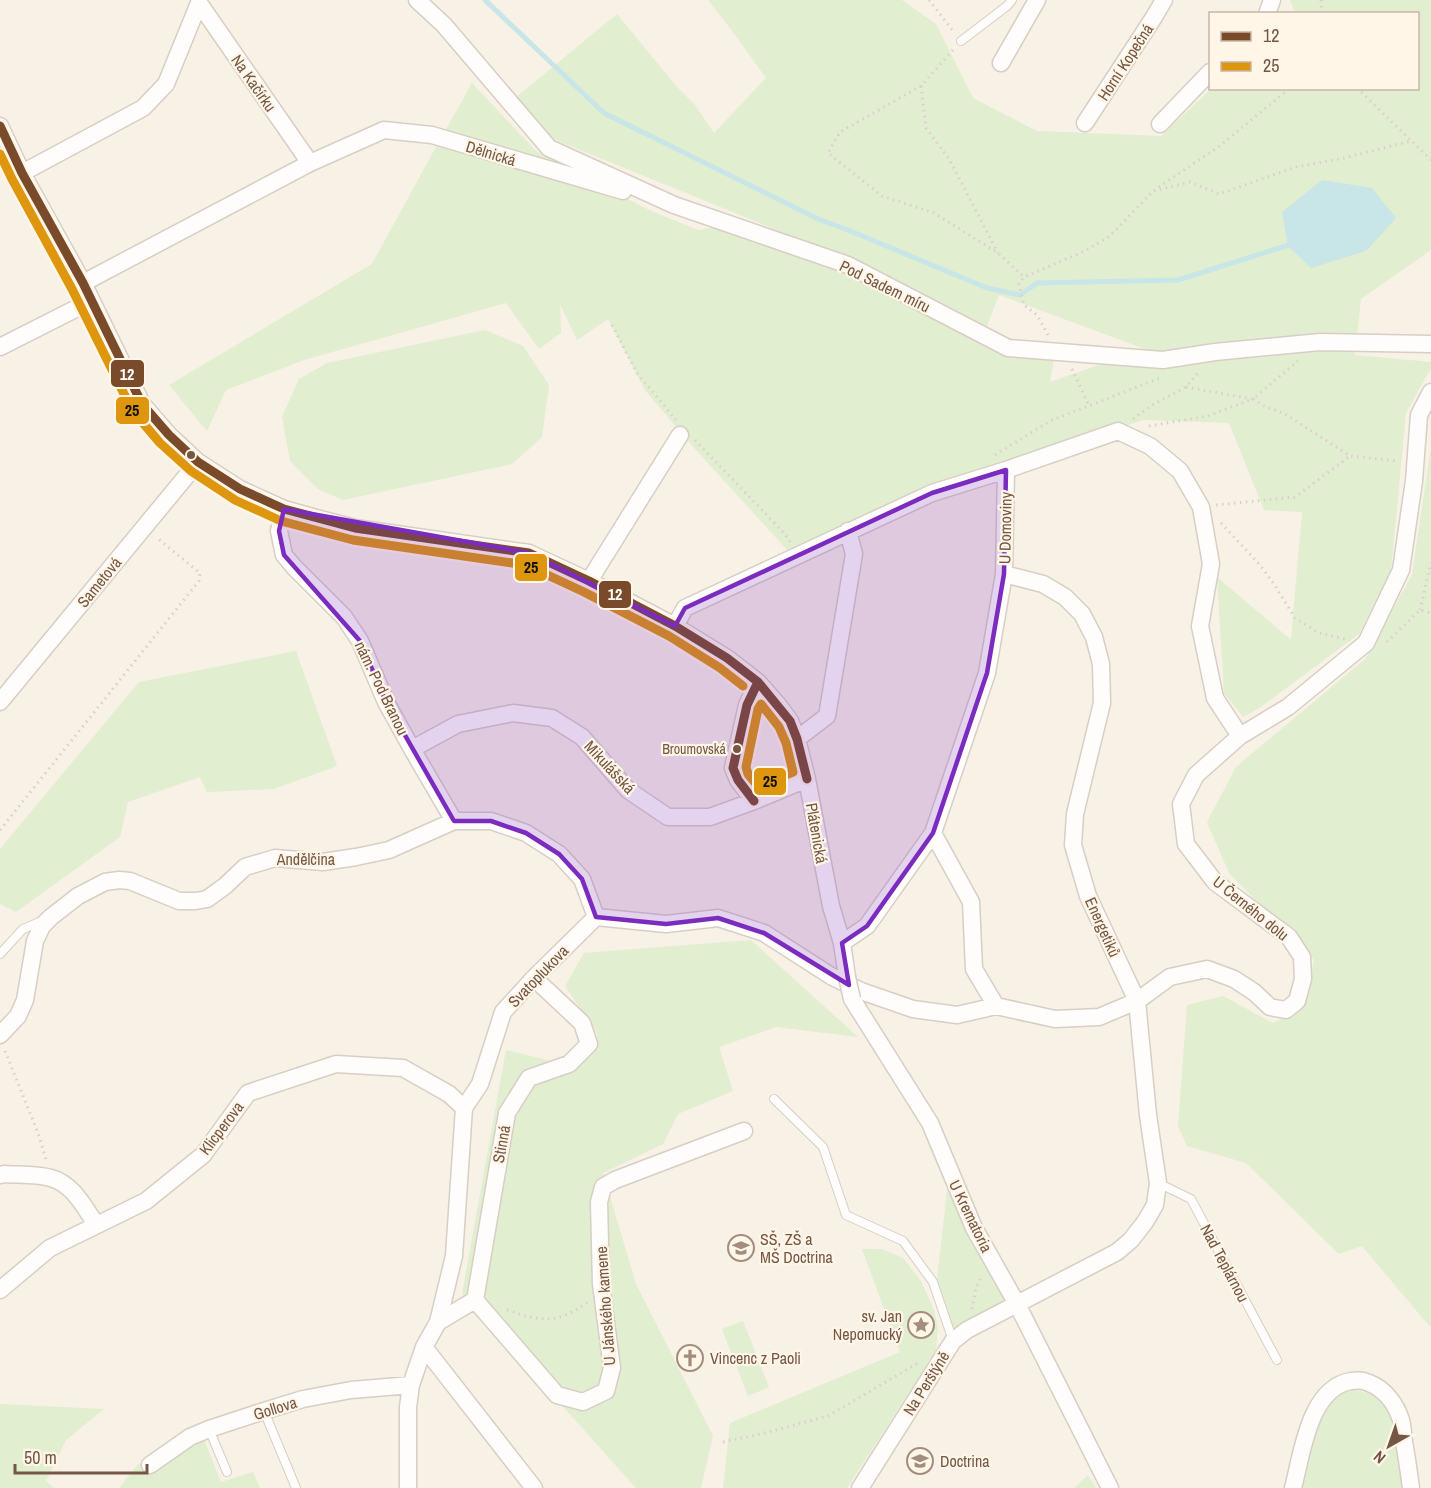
<svg xmlns="http://www.w3.org/2000/svg" width="1431" height="1488" font-family="'Archivo Narrow',sans-serif">
  <style>
    .green { fill: #e2eed0 }
    .water { fill: #c8e5e7 }
    .lines { fill: none; stroke-linecap: round; stroke-linejoin: round }
    .stream { stroke: #c8e5e7; stroke-width: 5 }
    .service-casing { stroke: #d8cec5; stroke-width: 10 }
    .minor-casing { stroke: #d8cec5; stroke-width: 19 }
    .path { stroke: #dad0cb; stroke-width: 3; stroke-dasharray: 1.5 4.5; stroke-linecap: butt }
    .service { stroke: #fefdfb; stroke-width: 8 }
    .minor { stroke: #fefdfb; stroke-width: 16 }
    .minor-bridge-casing { stroke: #d8cec5; stroke-width: 19; stroke-linecap: butt }
    .minor-bridge { stroke: #fefdfb; stroke-width: 16 }
    .bus-1-casing { stroke: #fff6e8; stroke-width: 14 }
    .bus-2-casing { stroke: #fff6e8; stroke-width: 14 }
    .bus-1 { stroke: #7a4b2a; stroke-width: 9 }
    .bus-2 { stroke: #dd960e; stroke-width: 9 }
    .marked { fill: #7b2cbf; fill-opacity: 0.2; stroke: #7b2cbf; stroke-width: 4.5; stroke-linejoin: round }
    .bus-dot { fill: #755746; stroke: #fff6e8; stroke-width: 2 }
    .labels { text-anchor: middle; dominant-baseline: central; stroke-width: 4.5; stroke-linejoin: round; paint-order: stroke }
    .bus-label { font-size: 14px; fill: #755746; stroke: #fff6e8; text-anchor: end }
    .street-label { font-size: 16px; fill: #755746; stroke: #fff6e8 }
    .poi-label { font-size: 16px; fill: #755746; stroke: #fff6e8; text-anchor: start }
    .line-badge { stroke: #fff6e8; stroke-width: 2 }
    .badge-label { font-size: 16px; text-anchor: middle; font-weight: bold; fill: #fff }
    .pale-badge-label { font-size: 16px; text-anchor: middle; font-weight: bold; fill: #111 }
  </style>
  <rect width="100%" height="100%" fill="#f7f1e6"/>
  <path class="green" d="M708 0H902L936 24 973 98 1037 131 1161 136 1211 89 1418 88V14L1295 13 1290 0H1431V250L1361 299 1355 355 1431 362V368L1406 413 1391 571 1359 634 1261 707 1243 717 1224 693 1217 577 1291 640 1302 512 1264 510 1229 423 1144 420 1030 454 789 552 687 440 645 390 608 319 577 340 560 304 561 333 539 349 506 303 304 360 226 390 207 431 169 385 372 264 431 156 472 83 536 151 649 210 698 230 718 227 847 269 935 318 1055 354 1050 382 1145 349 999 295 987 326 868 267 553 139 514 99 617 14 677 87 695 105 714 133 766 78 733 32Z
    M485 330 523 346 549 385 542 437 512 464 343 500 318 489 290 461 282 417 299 379 327 363Z
    M1431 447V1328L1362 1246 1339 1254 1246 1163 1187 1146 1178 1126 1187 1005 1223 996 1273 1023 1304 1007 1314 960 1229 873 1207 822 1236 767 1365 659 1412 575Z
    M296 651 337 766 274 789 207 792 200 777 128 802 120 837 16 912 0 904V849L139 682Z
    M751 940 858 1037 776 1027 719 1047 733 1091 678 1114 663 1144 603 1173 636 1284 713 1436 701 1488H636L462 1294 506 1050 577 1067 598 1035 565 986 584 953Z
    M948 1182 1006 1300 954 1330 937 1279Z
    M862 1249H882L903 1258 921 1281 934 1310 938 1328 936 1351 847 1488H723L730 1423 900 1352Z
    M743 1321 769 1387 748 1396 722 1329Z
    M1346 1388C1360 1391 1374 1393 1385 1403 1399 1416 1402 1468 1405 1488H1301L1317 1407Z
    M0 1404 104 1409 66 1440 46 1481 54 1488H0Z
    M203 1437 221 1482 253 1472 260 1488H119L139 1463 153 1474Z
    M1088 1475 1096 1488H1074Z"/>
  <path class="water" d="M1322 180 1372 188 1396 218 1366 251 1311 268 1288 246 1282 212Z"/>
  <g class="lines">
    <path class="stream" d="M485 0 604 113 818 219 848 230 987 288 1020 295 1037 283 1178 280 1292 244"/>
    <defs>
      <path id="service" d="M961 41 1007 6 1012 0
        M0 954 23 929 42 921
        M774 1099 823 1147 846 1215 903 1241 933 1282 953 1341
        M1158 1183 1191 1199 1277 1360
        M264 1411 296 1488
        M209 1429 227 1472"/>
      <path id="minor" d="M417 0 444 25 549 148 674 205 848 265 1008 348 1163 360 1215 352 1320 342 1431 344
        M1267 14 1272 0
        M1001 63 1037 0
        M1085 123 1154 17 1164 0
        M1160 124 1210 72
        M0 126 22 173 83 283 142 404 169 435 198 462 240 489 284 509 316 518 355 528 529 553 589 581 675 626 727 658 758 682 779 706 790 721 797 739 807 779 831 906 842 943 847 977
        M310 163 384 130 432 135 623 191
        M22 173 143 108 166 84 199 3 310 163 83 283
        M0 347 91 301
        M284 509 279 531 284 555 294 567 344 617 360 641 386 702 412 749 454 821
        M589 581 680 435
        M675 626 685 608 932 493 1006 470 1118 431 1150 446 1180 471 1201 507 1211 564 1200 626 1215 698 1240 736
        M0 702 198 462
        M797 739 827 716 854 554 848 531
        M412 749 458 724 513 713 552 718 582 737 628 790 668 817H710L754 801 807 779
        M754 801 738 780 733 768 747 705 758 682
        M933 833 971 902 974 969 996 1006 1055 1019 1099 1017 1137 1001 1170 977 1207 969 1234 979 1254 992 1270 1007 1286 1010 1297 1001 1303 979 1302 957 1289 937 1215 882 1186 844 1181 804 1196 775 1240 736 1288 707 1366 643 1401 570 1414 481 1419 415 1431 392
        M842 943 867 926 933 833 987 673 1004 574 1006 470
        M852 999 930 1123 974 1228 1017 1304 1110 1488
        M0 1035 18 1016 25 1000 35 941 42 926 51 917 78 896 105 882 119 880 130 881 179 901H196L207 899 225 886 245 867 275 858 323 862 356 857 389 850 454 821H491L526 833 559 854 582 879 596 917
        M0 1175 4 1174C19 1175 37 1174 51 1178 73 1184 84 1207 96 1224
        M0 1290 50 1248 146 1201 203 1155 248 1093 336 1064 403 1068 449 1094 464 1108
        M475 1300 507 1113 529 1078 569 1064 589 1044 582 1023 534 978
        M438 1322 475 1300 557 1395 583 1402 606 1391 612 1368 601 1284 599 1202 603 1187 615 1180 744 1131
        M424 1347 534 1488
        M150 1465 190 1437 209 1429 264 1411 303 1399 351 1390 411 1385
        M408 1488V1407L411 1385 424 1347 438 1322 454 1256 464 1108 480 1084 503 1012 534 978 596 917 666 924 718 918 764 933 831 976 861 991 913 1009 957 1015 996 1006
        M860 1488 953 1341 967 1330 1117 1252 1131 1240 1145 1222 1155 1205 1158 1183 1148 1115 1137 1001 1088 896 1073 845 1075 814 1102 703 1101 664 1094 637 1082 614 1065 597 1043 584 1004 574
        M1293 1488C1302 1454 1309 1388 1351 1381 1359 1380 1362 1380 1369 1383 1385 1389 1396 1404 1401 1420 1403 1427 1403 1435 1404 1442 1407 1458 1409 1473 1411 1488"/>
    </defs>
    <use href="#service" class="service-casing"/>
    <use href="#minor" class="minor-casing"/>
    <path class="path" d="M929 0 953 31
      M1321 0 1322 14
      M953 50 921 86 840 132 828 153 882 196 934 213 998 253 1024 277
      M921 86 926 128 949 159 998 253
      M1357 88 1431 160
      M1154 191 1190 182 1219 194 1296 167 1344 158 1411 141
      M612 325 637 373 676 420
      M1048 335 1037 315 1024 305 1019 284 1024 277 1085 251 1110 236 1153 191 1221 145 1290 88
      M1072 369 1089 406
      M1186 387 1253 399 1298 361
      M1133 419 1152 405 1186 387 1198 373
      M1149 426 1208 416 1253 399 1264 406 1285 414 1350 456 1398 461
      M695 440 784 533 791 543
      M995 455 1050 421 1160 378
      M1216 505 1295 497 1350 456
      M1221 523 1260 565 1274 584 1295 618 1319 633 1345 639
      M1420 610 1431 563
      M1387 642 1420 610 1431 613
      M0 830 199 581 200 573 157 538
      M5 1051 38 1133 46 1159
      M972 1309 976 1288 982 1275
      M507 1310C542 1322 557 1324 588 1302
      M723 1442 757 1435 828 1416 918 1363"/>
    <use href="#service" class="service"/>
    <use href="#minor" class="minor"/>
    <defs>
      <path id="minor-bridge" d="M847 977 852 999"/>
    </defs>
    <use href="#minor-bridge" class="minor-bridge-casing"/>
    <use href="#minor-bridge" class="minor-bridge"/>
    <defs>
      <path id="bus-1" d="M0 126 22 173 83 283 142 404 169 435 198 462 240 489 284 509 355 528 529 553 589 581 675 626 727 658 758 682 790 721 797 739 807 779
        M754 801 738 780 733 768 747 705 758 682"/>
      <path id="bus-2" d="M0 154 12 179 72 289 132 410 160 443 191 471 235 500 281 521 353 540 526 565 584 592 669 636 720 668 743 686
        M761 704 779 727 786 743 793 772 758 786 748 774 746 767 758 709Z"/>
    </defs>
    <use href="#bus-1" class="bus-1-casing"/>
    <use href="#bus-2" class="bus-2-casing"/>
    <use href="#bus-1" class="bus-1"/>
    <use href="#bus-2" class="bus-2"/>
  </g>
  <path class="marked" d="M1006 470 1004 574 987 673 933 833 867 926 842 943 849 985 764 933 718 918 666 924 596 917 582 879 559 854 526 833 491 821H454L386 702 360 641 284 555 279 531 284 509 529 553 675 626 685 608 932 493Z"/>
  <defs>
    <symbol id="school-ring" viewBox="-11 -11 22 22"><circle r="9.5" fill="#fff6e8" stroke="#a28d7e" stroke-width="1.5"/><path d="M0-5L7-2L0 1L-7-2ZM-4 1L0 2.5L4 1V4Q0 6-4 4Z" fill="#a28d7e"/></symbol>
    <symbol id="sight-ring" viewBox="-11 -11 22 22"><circle r="9.5" fill="#fff6e8" stroke="#a28d7e" stroke-width="1.5"/><path d="M0-6L1.8-2.2L6-1.7L2.9 1.2L3.7 5.4L0 3.3L-3.7 5.4L-2.9 1.2L-6-1.7L-1.8-2.2Z" fill="#a28d7e"/></symbol>
    <symbol id="church-ring" viewBox="-11 -11 22 22"><circle r="9.5" fill="#fff6e8" stroke="#a28d7e" stroke-width="1.5"/><path d="M-1.2-6h2.4v3.5h3.3v2.4h-3.3V6h-2.4V-.1h-3.3v-2.4h3.3Z" fill="#a28d7e"/></symbol>
  </defs>
  <g fill-rule="evenodd">
    <use href="#school-ring" x="726" y="1233" width="30" height="30"/>
    <use href="#sight-ring" x="906" y="1310" width="30" height="30"/>
    <use href="#church-ring" x="675" y="1343" width="30" height="30"/>
    <use href="#school-ring" x="905" y="1446" width="30" height="30"/>
  </g>
  <g class="bus-dot">
    <circle cx="191" cy="455" r="5"/>
    <circle cx="737" cy="749" r="5"/>
  </g>
  <g class="labels">
    <g class="bus-label">
      <text x="726" y="749">Broumovská</text>
    </g>
    <g class="street-label">
      <text transform="translate(1125 62) rotate(-57)">Horní Kopečná</text>
      <text transform="translate(254 83) rotate(55)">Na Kačírku</text>
      <text transform="translate(491 153) rotate(17)">Dělnická</text>
      <text transform="translate(885 286) rotate(26)">Pod Sadem míru</text>
      <text transform="translate(1005 528) rotate(-89)">U Domoviny</text>
      <text transform="translate(99 582) rotate(-51)">Sametová</text>
      <text transform="translate(382 688) rotate(64)">nám. Pod Branou</text>
      <text transform="translate(610 767) rotate(47)">Mikulášská</text>
      <text transform="translate(817 833) rotate(80)">Plátenická</text>
      <text x="306" y="859">Andělčina</text>
      <text transform="translate(1251 908) rotate(39)">U Černého dolu</text>
      <text transform="translate(1103 927) rotate(66)">Energetiků</text>
      <text transform="translate(538 976) rotate(-46)">Svatoplukova</text>
      <text transform="translate(221 1128) rotate(-53)">Klicperova</text>
      <text transform="translate(501 1144) rotate(-80)">Stinná</text>
      <text transform="translate(971 1216) rotate(64)">U Krematoria</text>
      <text transform="translate(1225 1263) rotate(62)">Nad Teplárnou</text>
      <text transform="translate(605 1306) rotate(-94)">U Jánského kamene</text>
      <text transform="translate(926 1383) rotate(-58)">Na Perštýně</text>
      <text transform="translate(275 1408) rotate(-17)">Gollova</text>
    </g>
    <g class="poi-label">
      <text x="760" y="1239">SŠ, ZŠ a<tspan x="760" dy="18">MŠ Doctrina</tspan></text>
      <text x="902" y="1316" text-anchor="end">sv. Jan<tspan x="902" dy="18">Nepomucký</tspan></text>
      <text x="710" y="1358">Vincenc z Paoli</text>
      <text x="940" y="1461">Doctrina</text>
    </g>
  </g>
  <g class="line-badge">
    <rect x="110" y="359" width="35" height="29" rx="6" fill="#7a4b2a"/>
    <rect x="115" y="396" width="35" height="29" rx="6" fill="#dd960e"/>
    <rect x="514" y="553" width="34" height="29" rx="6" fill="#dd960e"/>
    <rect x="598" y="580" width="34" height="29" rx="6" fill="#7a4b2a"/>
    <rect x="753" y="767" width="34" height="29" rx="6" fill="#dd960e"/>
  </g>
  <g class="badge-label">
    <text x="127" y="380">12</text>
    <text x="615" y="600">12</text>
  </g>
  <g class="pale-badge-label">
    <text x="132" y="416">25</text>
    <text x="531" y="573">25</text>
    <text x="770" y="787">25</text>
  </g>
  <rect x="1209" y="12" width="210" height="78" fill="#fff6e8" stroke="#c8b6a7" stroke-width="1.5"/>
  <rect x="1221" y="32" width="30" height="9" fill="#7a4b2a" stroke="#c8b6a7" stroke-width="1.5"/>
  <text x="1263" y="42" font-size="18" fill="#755746">12</text>
  <rect x="1221" y="62" width="30" height="9" fill="#dd960e" stroke="#c8b6a7" stroke-width="1.5"/>
  <text x="1263" y="72" font-size="18" fill="#755746">25</text>
  <g transform="translate(1389 1446) rotate(220)" stroke="#fff6e8" stroke-width="4.5" paint-order="stroke">
  <path d="M0-4.5L10 22L0 15L-10 22Z" fill="#755746"/>
  <text y="-9" font-size="16" font-weight="bold" text-anchor="middle" fill="#755746">N</text>
  </g>
  <path d="M15 1464v9h132v-9" fill="none" stroke="#755746" stroke-width="3"/>
  <text x="24" y="1464" font-size="18" fill="#755746" stroke="#fff6e8" stroke-width="4.5" paint-order="stroke">50 m</text>
</svg>
